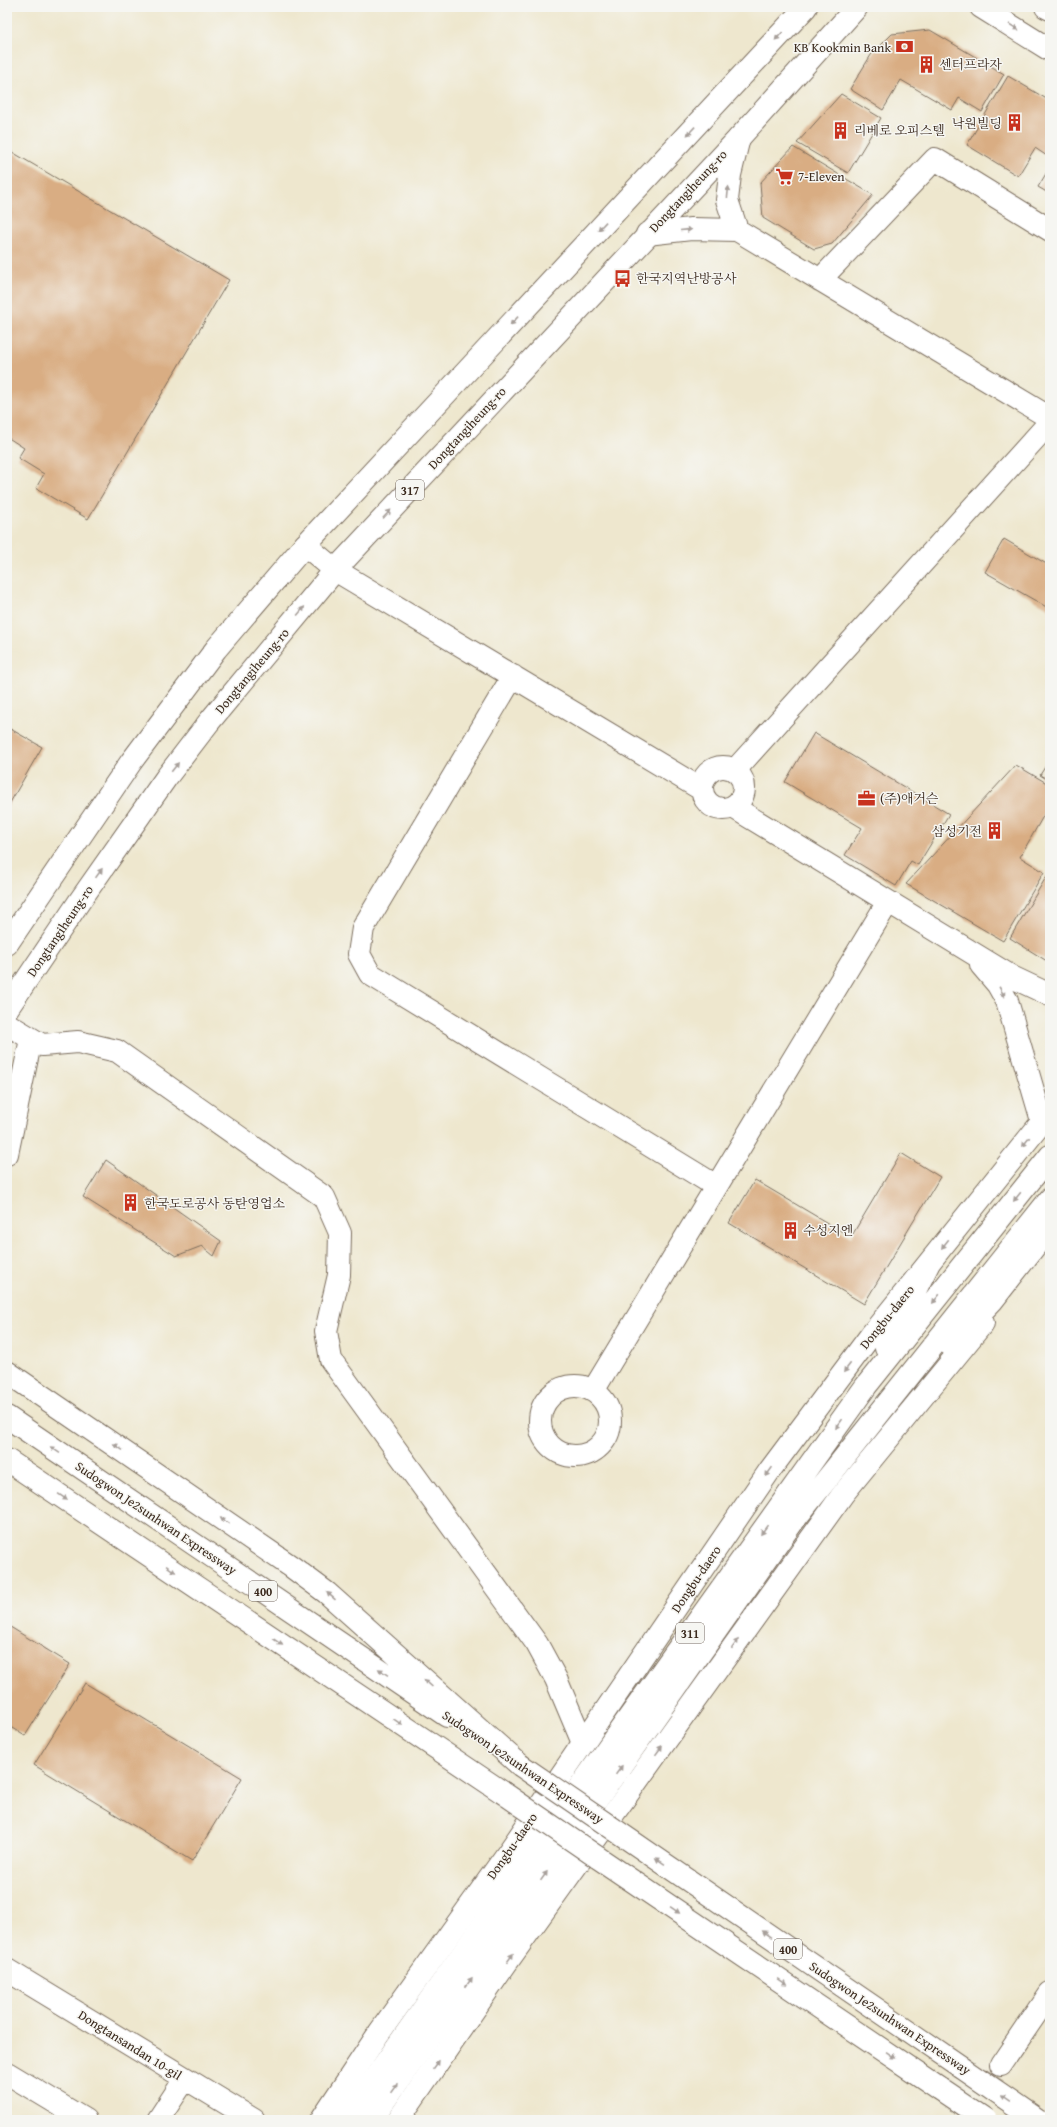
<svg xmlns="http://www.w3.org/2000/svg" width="1057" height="2127" font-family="'Gentium Book Plus','Noto Serif KR',serif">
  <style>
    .building { fill: #d9ad83 }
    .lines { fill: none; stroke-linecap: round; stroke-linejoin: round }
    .minor-tunnel { stroke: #cac1ab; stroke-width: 22; stroke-dasharray: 22 11; stroke-linecap: butt }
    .minor-casing { stroke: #7a6c5c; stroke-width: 24 }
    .major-casing { stroke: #7a6c5c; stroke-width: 24 }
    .highway-casing { stroke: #7a6c5c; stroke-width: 24 }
    .minor { stroke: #fff; stroke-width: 22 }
    .major { stroke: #fff; stroke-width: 22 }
    .highway { stroke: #fff; stroke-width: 22 }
    .highway-bridge-casing { stroke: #7a6c5c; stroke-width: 24; stroke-linecap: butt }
    .highway-bridge { stroke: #fff; stroke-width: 22 }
    .oneway { fill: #a79f9a }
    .labels { text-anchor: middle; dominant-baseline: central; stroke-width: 3; stroke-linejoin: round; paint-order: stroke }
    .shield { fill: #f6f6f2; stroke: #73675e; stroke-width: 1 }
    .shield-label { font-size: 12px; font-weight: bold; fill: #3b2a1e }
    .poi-label { font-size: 13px; fill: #3b2a1e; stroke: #f6f6f2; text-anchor: start }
    .street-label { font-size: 13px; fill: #3b2a1e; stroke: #f6f6f2 }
  </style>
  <rect width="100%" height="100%" fill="#f6f6f2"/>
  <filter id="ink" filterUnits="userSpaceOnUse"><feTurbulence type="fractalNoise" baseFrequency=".025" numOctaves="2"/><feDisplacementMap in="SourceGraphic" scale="8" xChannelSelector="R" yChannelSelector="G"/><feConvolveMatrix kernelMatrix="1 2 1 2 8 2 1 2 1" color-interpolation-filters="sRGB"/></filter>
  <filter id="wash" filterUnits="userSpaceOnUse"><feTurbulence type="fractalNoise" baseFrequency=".012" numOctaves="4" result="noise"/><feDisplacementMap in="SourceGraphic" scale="16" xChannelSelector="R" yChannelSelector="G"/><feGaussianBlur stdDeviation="0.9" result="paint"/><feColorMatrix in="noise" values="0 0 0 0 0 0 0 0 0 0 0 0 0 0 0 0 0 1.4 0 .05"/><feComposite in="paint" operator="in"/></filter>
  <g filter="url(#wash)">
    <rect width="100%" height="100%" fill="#eee7ce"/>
    <g id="blocks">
      <path class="building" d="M930 30 1004 74 982 112 959 98 952 110 901 80 883 110 850 89 871 55 892 34Z
        M1008 76 1050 101V158L1035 148 1018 176 967 145Z
        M841 94 881 118 848 173 797 143Z
        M793 147 873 195 832 244 814 249 763 218 760 183Z
        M7 149 229 280 88 519 36 488 44 474 18 458 24 448 7 437Z
        M1050 167V194L1038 187Z
        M1004 539 1050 566V609L985 572Z
        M7 727 42 747 7 808Z
        M814 733 949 814 918 865 911 861 896 886 845 855 862 828 785 782Z
        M1050 759V781L1040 775Z
        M1016 765 1050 785V804L1020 857 1044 872 1003 941 906 884Z
        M1048 874 1050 875V963L1010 938Z
        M901 1153 940 1177 864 1304 729 1223 755 1180 851 1237Z
        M106 1160 221 1241 214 1256 202 1246 176 1256 83 1197Z
        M7 1625 70 1664 25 1736 7 1725Z
        M85 1683 242 1778 192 1861 34 1765Z"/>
    </g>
  </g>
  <g filter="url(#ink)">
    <use href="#blocks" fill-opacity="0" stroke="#7a6c5c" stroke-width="1"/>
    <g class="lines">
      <path class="minor-tunnel" d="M964 2120 1001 2065"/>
      <defs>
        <path id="minor" d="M737 230 727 200 730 175 739 138
          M647 234 691 229 737 230 1050 418
          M820 280 935 159 1050 230
          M305 545 335 570 701 789
          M513 676 363 928 359 954 370 974 716 1186
          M702 788a21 21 0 1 1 42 0a21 21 0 1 1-42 0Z
          M735 770 1050 422
          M733 807 1012 977 1050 995
          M981 965 998 985 1007 1001 1042 1121
          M7 1024 42 1045 78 1042 117 1051 324 1197 340 1233 339 1275 326 1331 331 1360 537 1644 556 1679 583 1743
          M7 1154 31 1039
          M540 1421a35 35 0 1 1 70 0a35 35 0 1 1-70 0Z
          M593 1391 888 902
          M7 1970 254 2120
          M1001 2065 1050 1993
          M7 2073 85 2120
          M158 2120 185 2079"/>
        <path id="major" d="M981 7 1050 50
          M1046 7 1050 9
          M7 944 131 762 216 649 305 545 806 7
          M7 1009 79 902 166 778 209 722 335 570 739 138 857 7
          M321 2120 379 2033 510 1850 770 1470 871 1335 1050 1112
          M398 2120 505 1965 843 1494 983 1323"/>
        <path id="highway" d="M950 1345 992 1301 1050 1227
          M886 1348 928 1265
          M7 1372 292 1567 327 1593 520 1765
          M7 1417 447 1716
          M7 1460 502 1792
          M615 1830 961 2067
          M597 1857 940 2089
          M345 2120 625 1723 866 1386 1050 1156
          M371 2120 792 1523 1050 1199"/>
      </defs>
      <use href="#minor" class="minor-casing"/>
      <use href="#major" class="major-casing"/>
      <use href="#highway" class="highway-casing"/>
      <use href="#minor" class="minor"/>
      <use href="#major" class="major"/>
      <use href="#highway" class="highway"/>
      <defs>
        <path id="highway-bridge" d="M520 1765 615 1830
          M502 1792 597 1857
          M961 2067 1038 2120
          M940 2089 986 2120"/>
      </defs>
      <use href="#highway-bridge" class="highway-bridge-casing"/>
      <use href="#highway-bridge" class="highway-bridge"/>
    </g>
    <defs><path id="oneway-solid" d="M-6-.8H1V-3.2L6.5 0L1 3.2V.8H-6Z"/></defs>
    <g class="oneway">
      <use href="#oneway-solid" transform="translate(1014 27) rotate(32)"/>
      <use href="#oneway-solid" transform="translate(779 36) rotate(133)"/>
      <use href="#oneway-solid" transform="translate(691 131) rotate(133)"/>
      <use href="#oneway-solid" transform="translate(728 192) rotate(-84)"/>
      <use href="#oneway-solid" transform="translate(602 226) rotate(133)"/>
      <use href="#oneway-solid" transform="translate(686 230) rotate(-5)"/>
      <use href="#oneway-solid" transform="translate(514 321) rotate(133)"/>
      <use href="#oneway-solid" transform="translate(387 514) rotate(-47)"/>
      <use href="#oneway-solid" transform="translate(301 611) rotate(-50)"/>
      <use href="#oneway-solid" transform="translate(175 767) rotate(-52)"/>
      <use href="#oneway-solid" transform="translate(99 873) rotate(-55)"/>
      <use href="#oneway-solid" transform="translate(1002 992) rotate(61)"/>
      <use href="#oneway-solid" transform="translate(1026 1142) rotate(128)"/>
      <use href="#oneway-solid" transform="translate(1017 1197) rotate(129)"/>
      <use href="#oneway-solid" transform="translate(945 1244) rotate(128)"/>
      <use href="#oneway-solid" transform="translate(936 1299) rotate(129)"/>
      <use href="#oneway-solid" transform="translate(847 1368) rotate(127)"/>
      <use href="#oneway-solid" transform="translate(839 1424) rotate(126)"/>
      <use href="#oneway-solid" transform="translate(118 1447) rotate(-146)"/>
      <use href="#oneway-solid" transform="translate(55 1450) rotate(-146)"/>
      <use href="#oneway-solid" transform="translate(769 1472) rotate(125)"/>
      <use href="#oneway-solid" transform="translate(63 1497) rotate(34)"/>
      <use href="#oneway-solid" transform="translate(225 1521) rotate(-146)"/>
      <use href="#oneway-solid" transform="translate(764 1530) rotate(126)"/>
      <use href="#oneway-solid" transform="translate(171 1569) rotate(34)"/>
      <use href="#oneway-solid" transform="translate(331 1596) rotate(-139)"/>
      <use href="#oneway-solid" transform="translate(278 1642) rotate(34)"/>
      <use href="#oneway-solid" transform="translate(735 1644) rotate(-54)"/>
      <use href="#oneway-solid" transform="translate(383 1672) rotate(-146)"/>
      <use href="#oneway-solid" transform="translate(428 1683) rotate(-138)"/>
      <use href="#oneway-solid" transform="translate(398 1722) rotate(34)"/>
      <use href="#oneway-solid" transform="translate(659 1750) rotate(-54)"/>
      <use href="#oneway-solid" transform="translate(619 1770) rotate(-55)"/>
      <use href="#oneway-solid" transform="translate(660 1861) rotate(-146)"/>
      <use href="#oneway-solid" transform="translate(544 1876) rotate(-55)"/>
      <use href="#oneway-solid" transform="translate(675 1910) rotate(34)"/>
      <use href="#oneway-solid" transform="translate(767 1934) rotate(-146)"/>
      <use href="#oneway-solid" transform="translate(510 1958) rotate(-54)"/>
      <use href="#oneway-solid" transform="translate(469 1982) rotate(-55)"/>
      <use href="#oneway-solid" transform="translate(783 1982) rotate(34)"/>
      <use href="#oneway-solid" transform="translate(891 2055) rotate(34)"/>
      <use href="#oneway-solid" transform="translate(436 2065) rotate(-55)"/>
      <use href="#oneway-solid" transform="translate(394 2088) rotate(-55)"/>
      <use href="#oneway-solid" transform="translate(1006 2098) rotate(-145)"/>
    </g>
  </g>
  <defs>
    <symbol id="bank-bare" viewBox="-9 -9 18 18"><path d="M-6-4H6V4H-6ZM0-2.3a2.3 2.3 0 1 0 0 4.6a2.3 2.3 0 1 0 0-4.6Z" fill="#c8321e" stroke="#f6f6f2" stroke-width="2.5" paint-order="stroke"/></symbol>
    <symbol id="building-bare" viewBox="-9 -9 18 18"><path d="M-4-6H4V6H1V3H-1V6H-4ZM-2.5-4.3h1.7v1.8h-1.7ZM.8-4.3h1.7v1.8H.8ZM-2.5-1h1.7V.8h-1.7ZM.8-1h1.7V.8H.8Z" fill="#c8321e" stroke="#f6f6f2" stroke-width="2.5" paint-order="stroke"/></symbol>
    <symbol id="supermarket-bare" viewBox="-9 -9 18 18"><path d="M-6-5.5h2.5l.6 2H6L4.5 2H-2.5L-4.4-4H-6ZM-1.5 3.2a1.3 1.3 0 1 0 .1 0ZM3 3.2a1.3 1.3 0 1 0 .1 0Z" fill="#c8321e" stroke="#f6f6f2" stroke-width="2.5" paint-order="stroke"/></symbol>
    <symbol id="bus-bare" viewBox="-9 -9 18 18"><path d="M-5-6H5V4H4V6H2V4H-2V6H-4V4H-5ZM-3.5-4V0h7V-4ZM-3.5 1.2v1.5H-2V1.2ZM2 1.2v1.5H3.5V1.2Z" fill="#c8321e" stroke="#f6f6f2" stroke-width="2.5" paint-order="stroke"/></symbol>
    <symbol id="office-bare" viewBox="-9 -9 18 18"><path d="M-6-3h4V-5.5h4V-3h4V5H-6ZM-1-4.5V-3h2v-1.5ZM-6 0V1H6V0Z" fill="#c8321e" stroke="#f6f6f2" stroke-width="2.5" paint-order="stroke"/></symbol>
  </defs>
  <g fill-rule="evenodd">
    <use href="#bank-bare" x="892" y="34" width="25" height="25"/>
    <use href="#building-bare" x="914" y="52" width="25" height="25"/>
    <use href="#building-bare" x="1002" y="110" width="25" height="25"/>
    <use href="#building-bare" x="828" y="118" width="25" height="25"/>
    <use href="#supermarket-bare" x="772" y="164" width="25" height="25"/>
    <use href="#bus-bare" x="610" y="266" width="25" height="25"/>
    <use href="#office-bare" x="854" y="786" width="25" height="25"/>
    <use href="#building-bare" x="982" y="818" width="25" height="25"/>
    <use href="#building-bare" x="118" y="1190" width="25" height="25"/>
    <use href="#building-bare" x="778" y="1218" width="25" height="25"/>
  </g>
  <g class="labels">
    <g class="shield">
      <rect x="396" y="480" width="28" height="20" rx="3"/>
      <rect x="249" y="1581" width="28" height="20" rx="3"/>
      <rect x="676" y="1623" width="28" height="20" rx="3"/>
      <rect x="774" y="1939" width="28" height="20" rx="3"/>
    </g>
    <g class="shield-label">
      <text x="410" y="490">317</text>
      <text x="263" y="1591">400</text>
      <text x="690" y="1633">311</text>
      <text x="788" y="1949">400</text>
    </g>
    <g class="poi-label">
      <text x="891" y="47" text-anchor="end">KB Kookmin Bank</text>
      <text x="939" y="64">센터프라자</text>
      <text x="1002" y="123" text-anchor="end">낙원빌딩</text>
      <text x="854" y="130">리베로 오피스텔</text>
      <text x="798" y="176">7-Eleven</text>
      <text x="636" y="278">한국지역난방공사</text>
      <text x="880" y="798">(주)애거슨</text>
      <text x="982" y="831" text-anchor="end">삼성기전</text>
      <text x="144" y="1203">한국도로공사 동탄영업소</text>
      <text x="803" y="1230">수성지엔</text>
    </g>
    <g class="street-label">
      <text transform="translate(688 191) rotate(-47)">Dongtangiheung-ro</text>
      <text transform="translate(467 428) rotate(-47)">Dongtangiheung-ro</text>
      <text transform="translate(252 671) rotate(-50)">Dongtangiheung-ro</text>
      <text transform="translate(60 931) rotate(-56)">Dongtangiheung-ro</text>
      <text transform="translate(887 1317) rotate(-51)">Dongbu-daero</text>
      <text transform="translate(156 1518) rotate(34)">Sudogwon Je2sunhwan Expressway</text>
      <text transform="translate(696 1579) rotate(-56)">Dongbu-daero</text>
      <text transform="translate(523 1767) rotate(34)">Sudogwon Je2sunhwan Expressway</text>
      <text transform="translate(512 1846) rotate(-55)">Dongbu-daero</text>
      <text transform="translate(890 2018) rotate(34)">Sudogwon Je2sunhwan Expressway</text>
      <text transform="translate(130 2045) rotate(32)">Dongtansandan 10-gil</text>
    </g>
  </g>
  <rect width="1057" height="2127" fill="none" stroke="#f6f6f2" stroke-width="24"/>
</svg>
